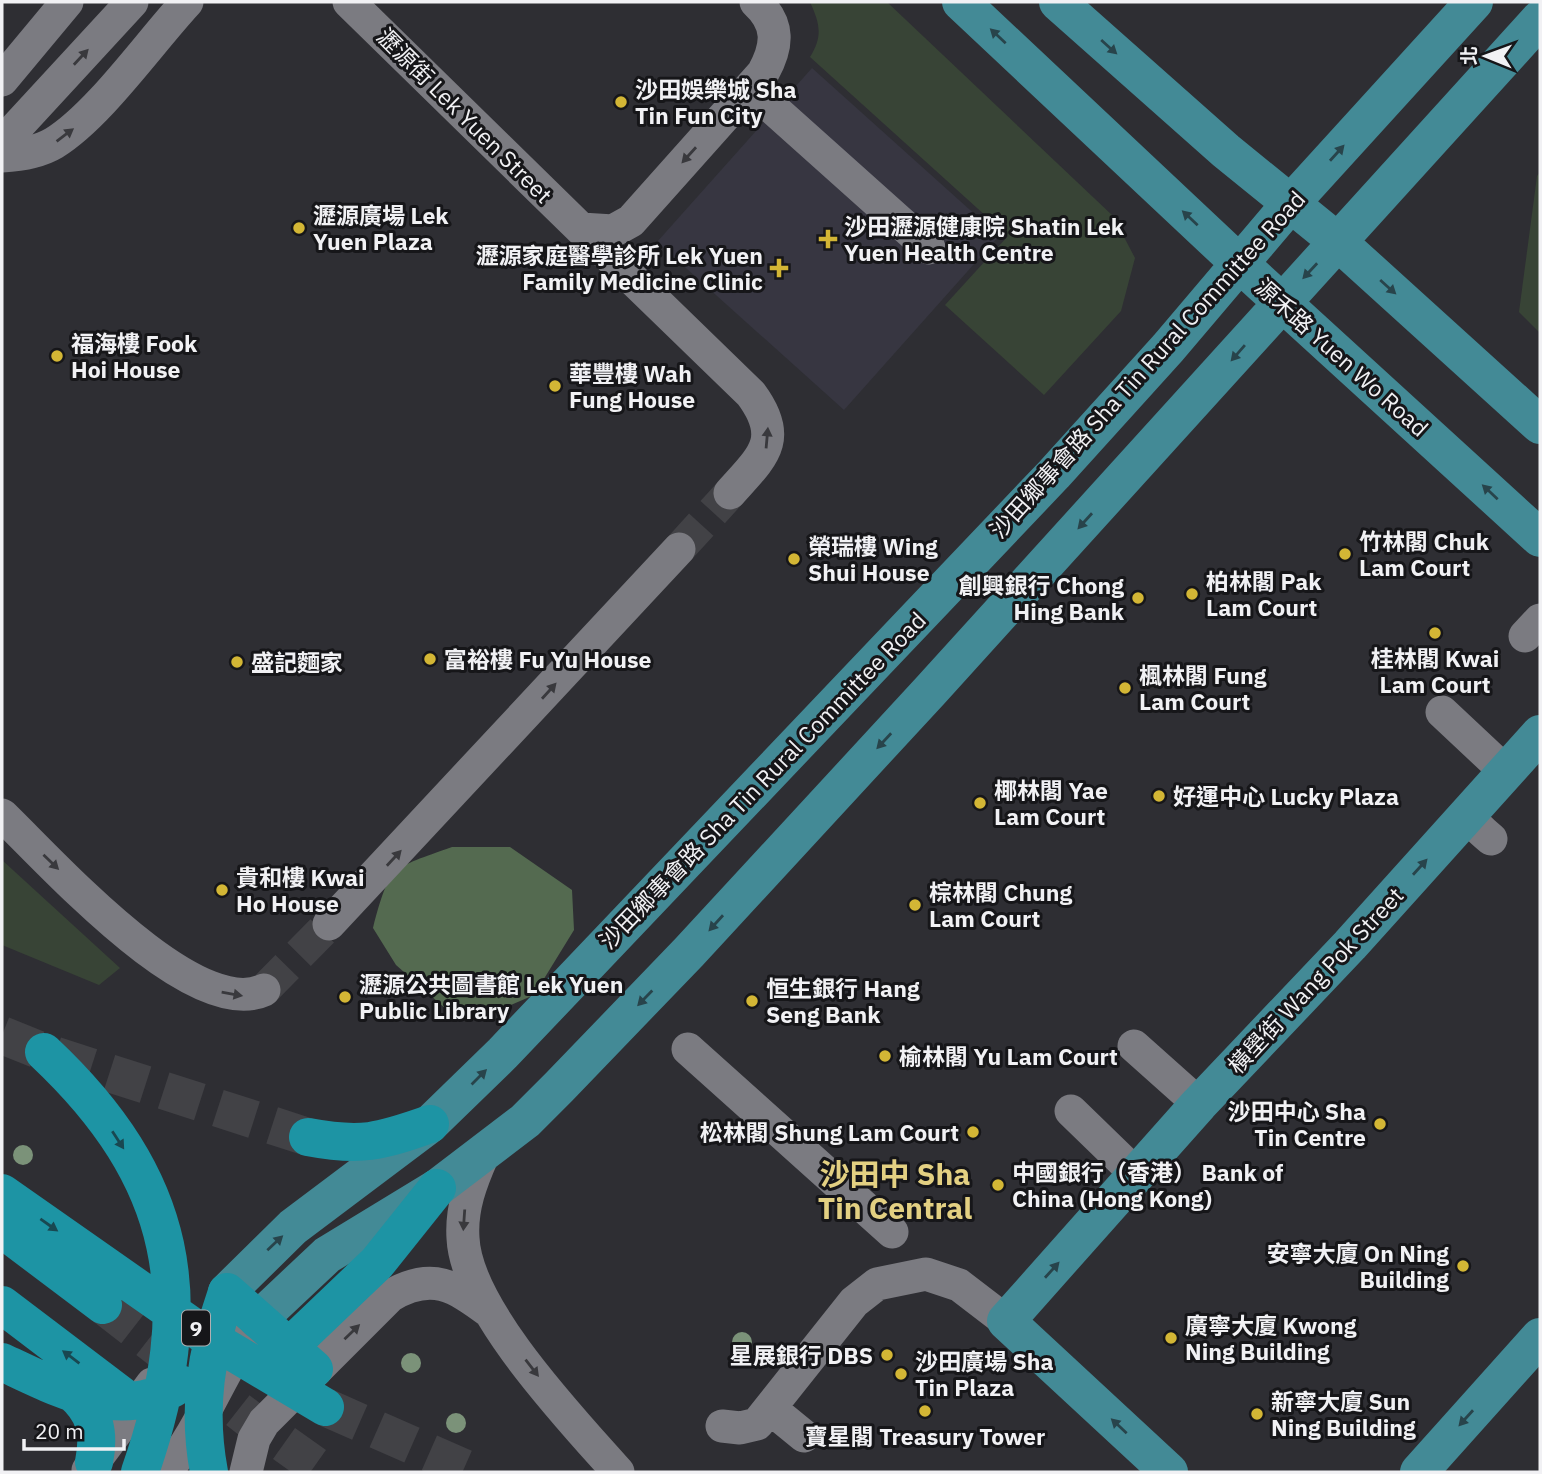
<svg xmlns="http://www.w3.org/2000/svg" width="1542" height="1474" font-family="'IBM Plex Sans','Noto Sans TC',sans-serif">
  <style>
    .built { fill: #373641 }
    .green { fill: #384436 }
    .forest { fill: #546a50 }
    .lines { fill: none; stroke-linecap: round; stroke-linejoin: round }
    .minor-tunnel { stroke: #424246; stroke-width: 33; stroke-dasharray: 33 17; stroke-linecap: butt }
    .highway-tunnel { stroke: #424246; stroke-width: 38; stroke-dasharray: 38 19; stroke-linecap: butt }
    .minor { stroke: #7b7b81; stroke-width: 33 }
    .major { stroke: #438a96; stroke-width: 38 }
    .highway { stroke: #1d94a4; stroke-width: 38 }
    .tree { fill: #7b9279 }
    .oneway { fill: #28444b }
    .oneway2 { fill: #39393d }
    .oneway3 { fill: #194851 }
    .poi-dot { fill: #d3b635; stroke: #161619; stroke-width: 2.5 }
    .labels { text-anchor: middle; dominant-baseline: central; stroke-width: 6; stroke-linejoin: round; paint-order: stroke }
    .shield { fill: #161619; stroke: #afafb2; stroke-width: 2 }
    .shield-label { font-size: 21px; font-weight: bold; fill: #f1f1f4 }
    .poi-label { font-size: 23px; font-weight: bold; fill: #f1f1f4; stroke: #161619; text-anchor: start }
    .street-label { font-size: 23px; fill: #f1f1f4; stroke: #161619 }
    .district-label { font-size: 30px; font-weight: bold; fill: #e3d082; stroke: #161619 }
  </style>
  <rect width="100%" height="100%" fill="#2e2e33"/>
  <path class="built" d="M812 68 999 236 844 410 657 242Z"/>
  <path class="green" d="M810 2H887L1113 216 1135 258 1121 311 1044 395 945 305 1008 236 810 57C823 36 820 24 810 2Z
    M1540 172V333L1519 312 1537 176Z
    M2 860 120 968 99 985 2 945Z"/>
  <path class="forest" d="M452 847H510L572 890 574 930 534 995 497 1011 455 1017 396 965 373 928C390 864 391 869 452 847Z"/>
  <g class="lines">
    <path class="minor-tunnel" d="M679 549 730 493
      M264 990 329 924"/>
    <path class="highway-tunnel" d="M2 1035 44 1052 308 1137
      M103 1305 248 1418 324 1472
      M325 1407 473 1472"/>
    <path class="minor" d="M349 2 581 229 613 231 631 221 763 73C778 46 780 24 756 2
      M2 80 67 2
      M750 88 929 248
      M2 143 132 2
      M2 156C19 155 39 152 54 143 99 115 149 43 187 2
      M581 229 751 394C785 440 762 457 730 493
      M1525 636 1540 620
      M1442 712 1506 772
      M1485 793C1466 815 1469 821 1491 839
      M2 815C50 861 194 1023 264 990
      M329 924 679 549
      M1134 1046 1199 1104
      M688 1049 892 1232
      M1071 1111 1138 1176
      M483 1155C471 1182 461 1208 463 1238 466 1309 571 1419 618 1472
      M771 1409 804 1436
      M722 1426 740 1428 757 1424 854 1302 877 1284 926 1274 959 1285 1006 1321
      M88 1470 152 1384
      M166 1472C204 1425 222 1368 258 1320
      M246 1472 254 1439 264 1422 390 1296C432 1271 455 1286 490 1312"/>
    <path class="major" d="M961 2 1240 264 1540 538
      M1058 2 1226 151 1338 242 1540 425
      M227 1292 293 1227 430 1124 503 1053 1054 474 1168 348 1291 203 1474 2
      M258 1320 327 1255 437 1188 525 1121 559 1087 689 952 930 691 1540 19
      M1169 1472 1006 1321 1199 1104 1350 945 1540 734
      M1419 1472 1540 1337"/>
    <path class="highway" d="M44 1052C179 1179 200 1300 140 1472
      M308 1137C361 1147 379 1142 430 1124
      M2 1193 206 1336 325 1407
      M2 1229 103 1305
      M2 1305 126 1399
      M289 1347 377 1263 437 1188
      M2 1362C60 1389 120 1423 180 1384
      M72 1392C95 1412 100 1432 94 1462
      M209 1472C197 1409 206 1352 227 1292L314 1369"/>
  </g>
  <g class="tree">
    <circle cx="23" cy="1155" r="10"/>
    <circle cx="742" cy="1342" r="10"/>
    <circle cx="411" cy="1363" r="10"/>
    <circle cx="456" cy="1423" r="10"/>
  </g>
  <defs><path id="oneway-solid" d="M-6-.8H1V-3.2L6.5 0L1 3.2V.8H-6Z" transform="scale(1.75)"/></defs>
  <g class="oneway">
    <use href="#oneway-solid" transform="translate(998 36) rotate(-137)"/>
    <use href="#oneway-solid" transform="translate(1109 47) rotate(42)"/>
    <use href="#oneway-solid" transform="translate(1337 153) rotate(-48)"/>
    <use href="#oneway-solid" transform="translate(1190 218) rotate(-137)"/>
    <use href="#oneway-solid" transform="translate(1310 271) rotate(133)"/>
    <use href="#oneway-solid" transform="translate(1388 287) rotate(42)"/>
    <use href="#oneway-solid" transform="translate(1238 353) rotate(131)"/>
    <use href="#oneway-solid" transform="translate(1490 492) rotate(-137)"/>
    <use href="#oneway-solid" transform="translate(1085 521) rotate(132)"/>
    <use href="#oneway-solid" transform="translate(884 741) rotate(133)"/>
    <use href="#oneway-solid" transform="translate(1420 867) rotate(-48)"/>
    <use href="#oneway-solid" transform="translate(716 923) rotate(132)"/>
    <use href="#oneway-solid" transform="translate(645 998) rotate(134)"/>
    <use href="#oneway-solid" transform="translate(479 1077) rotate(-45)"/>
    <use href="#oneway-solid" transform="translate(275 1243) rotate(-43)"/>
    <use href="#oneway-solid" transform="translate(1052 1270) rotate(-48)"/>
    <use href="#oneway-solid" transform="translate(1466 1418) rotate(132)"/>
    <use href="#oneway-solid" transform="translate(1119 1426) rotate(-137)"/>
  </g>
  <g class="oneway2">
    <use href="#oneway-solid" transform="translate(81 57) rotate(-47)"/>
    <use href="#oneway-solid" transform="translate(65 135) rotate(-37)"/>
    <use href="#oneway-solid" transform="translate(689 155) rotate(132)"/>
    <use href="#oneway-solid" transform="translate(767 438) rotate(-85)"/>
    <use href="#oneway-solid" transform="translate(549 691) rotate(-48)"/>
    <use href="#oneway-solid" transform="translate(394 858) rotate(-47)"/>
    <use href="#oneway-solid" transform="translate(51 862) rotate(44)"/>
    <use href="#oneway-solid" transform="translate(232 994) rotate(10)"/>
    <use href="#oneway-solid" transform="translate(464 1220) rotate(94)"/>
    <use href="#oneway-solid" transform="translate(352 1332) rotate(-44)"/>
    <use href="#oneway-solid" transform="translate(532 1368) rotate(52)"/>
  </g>
  <g class="oneway3">
    <use href="#oneway-solid" transform="translate(118 1140) rotate(57)"/>
    <use href="#oneway-solid" transform="translate(49 1225) rotate(35)"/>
    <use href="#oneway-solid" transform="translate(71 1357) rotate(-143)"/>
  </g>
  <g class="poi-dot">
    <circle cx="621" cy="102" r="7"/>
    <circle cx="299" cy="228" r="7"/>
    <path d="M824.5 228.5h7v7h7v7h-7v7h-7v-7h-7v-7h7z"/>
    <path d="M775.5 257.5h7v7h7v7h-7v7h-7v-7h-7v-7h7z"/>
    <circle cx="57" cy="356" r="7"/>
    <circle cx="555" cy="386" r="7"/>
    <circle cx="1345" cy="554" r="7"/>
    <circle cx="794" cy="559" r="7"/>
    <circle cx="1192" cy="594" r="7"/>
    <circle cx="1138" cy="598" r="7"/>
    <circle cx="1435" cy="633" r="7"/>
    <circle cx="430" cy="659" r="7"/>
    <circle cx="237" cy="662" r="7"/>
    <circle cx="1125" cy="688" r="7"/>
    <circle cx="1159" cy="796" r="7"/>
    <circle cx="980" cy="803" r="7"/>
    <circle cx="222" cy="890" r="7"/>
    <circle cx="915" cy="905" r="7"/>
    <circle cx="345" cy="997" r="7"/>
    <circle cx="752" cy="1001" r="7"/>
    <circle cx="885" cy="1056" r="7"/>
    <circle cx="1380" cy="1124" r="7"/>
    <circle cx="973" cy="1132" r="7"/>
    <circle cx="998" cy="1185" r="7"/>
    <circle cx="1463" cy="1266" r="7"/>
    <circle cx="1171" cy="1338" r="7"/>
    <circle cx="887" cy="1355" r="7"/>
    <circle cx="901" cy="1374" r="7"/>
    <circle cx="925" cy="1411" r="7"/>
    <circle cx="1257" cy="1414" r="7"/>
  </g>
  <g class="labels">
    <rect class="shield" x="182" y="1310.5" width="28" height="35" rx="5"/>
    <g class="shield-label">
      <text x="196" y="1328">9</text>
    </g>
    <g class="poi-label">
      <text x="635" y="89">沙田娛樂城 Sha<tspan x="635" dy="26">Tin Fun City</tspan></text>
      <text x="313" y="215">瀝源廣場 Lek<tspan x="313" dy="26">Yuen Plaza</tspan></text>
      <text x="844" y="226">沙田瀝源健康院 Shatin Lek<tspan x="844" dy="26">Yuen Health Centre</tspan></text>
      <text x="763" y="255" text-anchor="end">瀝源家庭醫學診所 Lek Yuen<tspan x="763" dy="26">Family Medicine Clinic</tspan></text>
      <text x="71" y="343">福海樓 Fook<tspan x="71" dy="26">Hoi House</tspan></text>
      <text x="569" y="373">華豐樓 Wah<tspan x="569" dy="26">Fung House</tspan></text>
      <text x="1359" y="541">竹林閣 Chuk<tspan x="1359" dy="26">Lam Court</tspan></text>
      <text x="808" y="546">榮瑞樓 Wing<tspan x="808" dy="26">Shui House</tspan></text>
      <text x="1206" y="581">柏林閣 Pak<tspan x="1206" dy="26">Lam Court</tspan></text>
      <text x="1124" y="585" text-anchor="end">創興銀行 Chong<tspan x="1124" dy="26">Hing Bank</tspan></text>
      <text x="1435" y="658" text-anchor="middle">桂林閣 Kwai<tspan x="1435" dy="26">Lam Court</tspan></text>
      <text x="444" y="659">富裕樓 Fu Yu House</text>
      <text x="251" y="662">盛記麵家</text>
      <text x="1139" y="675">楓林閣 Fung<tspan x="1139" dy="26">Lam Court</tspan></text>
      <text x="994" y="790">椰林閣 Yae<tspan x="994" dy="26">Lam Court</tspan></text>
      <text x="1173" y="796">好運中心 Lucky Plaza</text>
      <text x="236" y="877">貴和樓 Kwai<tspan x="236" dy="26">Ho House</tspan></text>
      <text x="929" y="892">棕林閣 Chung<tspan x="929" dy="26">Lam Court</tspan></text>
      <text x="359" y="984">瀝源公共圖書館 Lek Yuen<tspan x="359" dy="26">Public Library</tspan></text>
      <text x="766" y="988">恒生銀行 Hang<tspan x="766" dy="26">Seng Bank</tspan></text>
      <text x="899" y="1056">榆林閣 Yu Lam Court</text>
      <text x="1366" y="1111" text-anchor="end">沙田中心 Sha<tspan x="1366" dy="26">Tin Centre</tspan></text>
      <text x="959" y="1132" text-anchor="end">松林閣 Shung Lam Court</text>
      <text x="1012" y="1172">中國銀行（香港） Bank of<tspan x="1012" dy="26">China (Hong Kong)</tspan></text>
      <text x="1449" y="1253" text-anchor="end">安寧大廈 On Ning<tspan x="1449" dy="26">Building</tspan></text>
      <text x="1185" y="1325">廣寧大廈 Kwong<tspan x="1185" dy="26">Ning Building</tspan></text>
      <text x="873" y="1355" text-anchor="end">星展銀行 DBS</text>
      <text x="915" y="1361">沙田廣場 Sha<tspan x="915" dy="26">Tin Plaza</tspan></text>
      <text x="1271" y="1401">新寧大廈 Sun<tspan x="1271" dy="26">Ning Building</tspan></text>
      <text x="925" y="1436" text-anchor="middle">寶星閣 Treasury Tower</text>
    </g>
    <g class="street-label">
      <text transform="translate(465 115) rotate(45)">瀝源街 Lek Yuen Street</text>
      <text transform="translate(1342 357) rotate(42)">源禾路 Yuen Wo Road</text>
      <text transform="translate(1147 364) rotate(-48)">沙田鄉事會路 Sha Tin Rural Committee Road</text>
      <text transform="translate(762 780) rotate(-46)">沙田鄉事會路 Sha Tin Rural Committee Road</text>
      <text transform="translate(1315 980) rotate(-47)">橫壆街 Wang Pok Street</text>
    </g>
    <g class="district-label">
      <text x="895" y="1173">沙田中 Sha<tspan x="895" dy="34">Tin Central</tspan></text>
    </g>
  </g>
  <rect width="1542" height="1474" fill="none" stroke="#f1f1f4" stroke-width="7"/>
  <g transform="translate(1486 56) rotate(271)" stroke="#161619" stroke-width="5" paint-order="stroke">
  <path d="M0-5L12 26L0 18L-12 26Z" fill="#f1f1f4"/>
  <text y="-10" font-size="19" font-weight="bold" text-anchor="middle" fill="#f1f1f4">北</text>
  </g>
  <path d="M24 1439v10h100v-10" fill="none" stroke="#f1f1f4" stroke-width="3.5"/>
  <text x="35" y="1439" font-size="21" fill="#f1f1f4" stroke="#161619" stroke-width="5" paint-order="stroke">20 m</text>
</svg>
